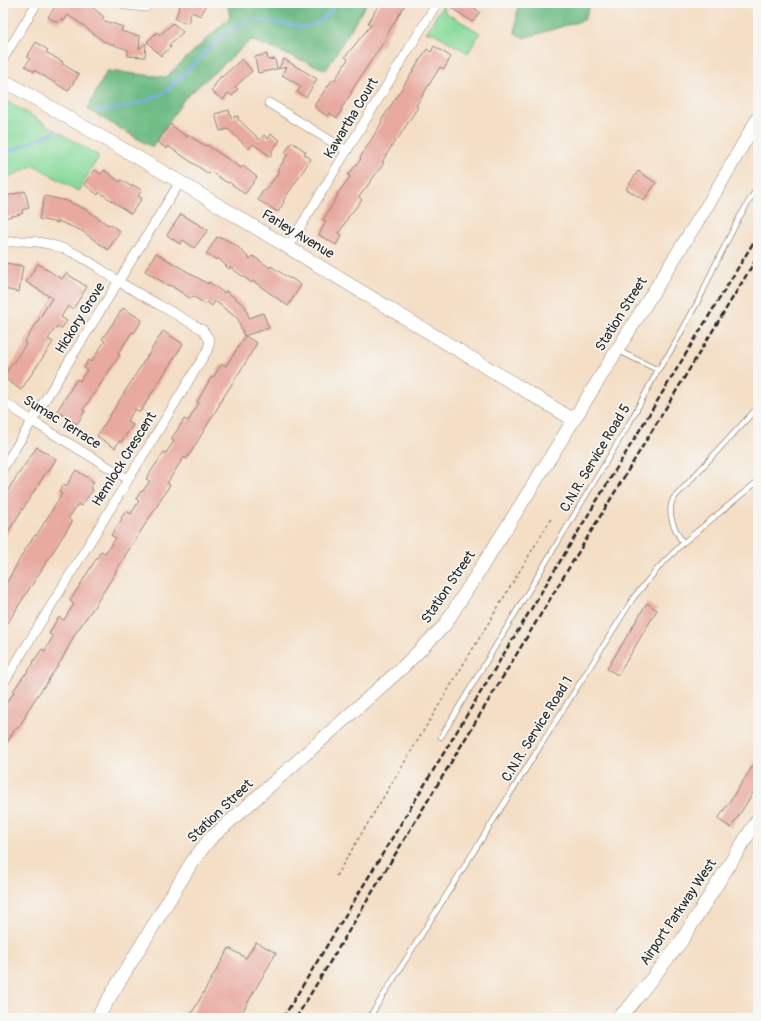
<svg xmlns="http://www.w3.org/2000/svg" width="761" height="1021" font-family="Pangolin,sans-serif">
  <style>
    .green { fill: #89db9c; stroke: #5a8364 }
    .forest { fill: #6ebb84; stroke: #4c7358 }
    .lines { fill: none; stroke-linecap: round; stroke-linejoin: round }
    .stream { stroke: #7cace7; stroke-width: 2.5 }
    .building { fill: #e8a99f }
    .lane-casing { stroke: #908478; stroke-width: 6 }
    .street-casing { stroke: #908478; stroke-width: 10 }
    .secondary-casing { stroke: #908478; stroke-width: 14 }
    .path { stroke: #908478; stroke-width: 1.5; stroke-dasharray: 3 3; stroke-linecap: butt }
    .lane { stroke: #fff; stroke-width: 4.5 }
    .street { stroke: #fff; stroke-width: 9 }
    .secondary { stroke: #fff; stroke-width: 13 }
    .rail { stroke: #2b2b2b; stroke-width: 2.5; stroke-dasharray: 6 3; stroke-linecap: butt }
    .labels { text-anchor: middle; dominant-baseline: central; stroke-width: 3.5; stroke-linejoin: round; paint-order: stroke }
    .street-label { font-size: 14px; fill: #2b2b2b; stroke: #f6f6f2 }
  </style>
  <rect width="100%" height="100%" fill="#f6f6f2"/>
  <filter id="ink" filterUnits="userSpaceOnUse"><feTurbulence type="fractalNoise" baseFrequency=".025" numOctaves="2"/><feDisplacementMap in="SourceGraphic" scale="8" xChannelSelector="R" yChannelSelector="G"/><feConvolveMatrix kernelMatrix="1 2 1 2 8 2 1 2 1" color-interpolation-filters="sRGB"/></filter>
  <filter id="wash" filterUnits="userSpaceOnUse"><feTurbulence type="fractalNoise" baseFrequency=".012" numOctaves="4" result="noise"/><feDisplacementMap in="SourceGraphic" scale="16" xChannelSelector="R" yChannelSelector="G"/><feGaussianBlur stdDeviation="0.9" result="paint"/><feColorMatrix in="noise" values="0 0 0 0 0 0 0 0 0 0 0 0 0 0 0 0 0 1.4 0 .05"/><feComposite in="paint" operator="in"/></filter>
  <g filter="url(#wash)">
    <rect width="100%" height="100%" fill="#f4dec5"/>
    <path class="green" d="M443 5 446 13 480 33 468 53 434 33H426Z
      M3 99 99 156 78 191 34 165 3 180Z"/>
    <path class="forest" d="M227 3H367L326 70 251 40 184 99 152 147 87 109 107 71 166 77 230 17Z
      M518 3H591V4L584 20 524 38 515 33Z"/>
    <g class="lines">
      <path class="stream" d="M96 111C122 109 145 104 167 90L231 28 251 20 274 22 303 27 316 24 330 12 335 3
        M3 154 57 131"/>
    </g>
    <g id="blocks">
      <path class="building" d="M58 3H81L85 6 87 3 104 17 102 20 123 27 121 31 134 35 140 36 139 49 146 43 145 57 128 56V50L103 41 84 26 68 15 64 21 61 19 58 23 48 17Z
        M181 3H206L201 16 191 12 188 23 175 19Z
        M380 3H406L385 38 386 39 374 56 351 92H352L341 109 342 110 337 118 330 113 328 117 315 107V104L333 79 335 80 348 59 345 57 371 25 368 23Z
        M456 3H479L475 9 480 12 473 22 452 8Z
        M173 23 183 32 169 45 171 47 161 56 147 42 157 32 160 35Z
        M36 42 48 50 46 52 63 62 62 64 79 74 68 91 34 70V72L25 66 30 59 27 57Z
        M434 46 451 57 444 69 440 67 416 106 418 107 409 121 397 140 396 139 382 162 384 163 359 197 362 200 349 216 339 233 342 235 336 245 319 235 326 221 323 220 338 195 337 194 350 177 348 175 361 159 360 158 382 122 381 121 427 49 431 52Z
        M267 54 268 60 275 59 277 69 258 73 255 57Z
        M242 59 252 71 235 87 238 89 232 96 228 93 223 100 211 91 221 76 222 77Z
        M284 59 317 79 306 97 297 92 301 86 282 75 286 67 278 69Z
        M229 110 231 118 238 116V119L260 140 264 135 268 139 271 134 280 140 271 152 273 153 270 156 253 144 249 149 228 129 220 131 215 114Z
        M170 124 187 137 188 135 206 146 207 145 241 168 243 166 257 177 245 194 229 182 228 183 211 172 209 174 168 146 167 149 157 142Z
        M292 142 306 152 304 154 311 159 283 201 284 202 278 212 258 200 263 190 265 191 279 172 277 171 288 154 285 152Z
        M95 170 101 174 104 170 120 182 121 180 132 187 133 185 142 190 138 196 142 198 131 214 99 192 98 195 84 184Z
        M638 171 656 183 644 200 626 189Z
        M25 191 29 208 22 210 23 213 14 216V215L3 219V197Z
        M45 196 67 201 87 210 108 225 109 224 120 231 108 250 82 231 58 221V223L39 219Z
        M181 214 208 230 194 248 183 240 180 244 167 235Z
        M217 237 220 238 221 237 236 245 250 259 253 256 270 268 271 266 290 279 291 278 301 285 288 306 253 281 252 283 230 267 229 269 218 258 217 260 206 254Z
        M156 253 208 284 209 282 224 293 226 291 245 306 249 318 263 313 269 328 244 336 238 319 215 301 212 306 207 302 205 304 193 296 191 299 170 285 169 286 145 271Z
        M6 263 23 266 19 292 3 289Z
        M38 264 62 279 66 273 87 287 73 309 68 306 61 317 67 321 61 329 57 326 48 339 53 342 21 390 3 377 26 344 24 343 52 298 26 282Z
        M123 308 142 320 134 333 132 332 118 354 120 355 83 410 85 411 77 424 57 411 77 379 80 381 87 370 84 368 88 360 91 362 105 341 102 339Z
        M163 331 183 344 140 412 135 409 127 421 133 425 121 442 119 441 115 448 97 436Z
        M245 336 257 343 246 362 219 404H220L191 452 186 459 184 457 167 483 170 485 158 503H159L124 557H125L115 572H116L94 607 75 634 61 661 48 680H49L37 696 25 715 26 716 17 729 16 728 3 748V708L14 692 13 691 25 674V675L34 663 33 662 42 649 45 651 53 636 49 634 55 623 59 617 64 620 74 604 70 601 101 551 105 553 116 538 111 535 122 519 121 518 126 511 131 514 139 501 136 499 141 491 142 492 150 481 146 479 164 452 166 453 174 441 171 439 180 426 184 419 188 421 199 403 197 402 212 376 213 377 222 364 226 366Z
        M37 447 56 459 48 472 47 471 3 540V500L11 485Z
        M76 470 94 482 90 488 93 490 81 506 78 504 68 519 72 522 3 630V589L25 550 35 535 36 536 62 494 59 492 64 484 66 486Z
        M647 603 657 610 618 675 607 669Z
        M758 758V785L731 828 718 819Z
        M256 942 276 953 239 1018H189L229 948 246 958Z"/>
    </g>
  </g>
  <g filter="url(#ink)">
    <use href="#blocks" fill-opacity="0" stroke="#908478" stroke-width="1"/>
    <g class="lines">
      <defs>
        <path id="lane" d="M619 351 658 370
          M683 543C675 530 666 514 673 499L758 407
          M441 737 630 422 658 370 672 349 702 294 713 269 739 218 758 186
          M369 1018 634 597 659 567 683 543 758 481"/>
        <path id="street" d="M123 3 126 5 146 7
          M3 59 37 3
          M269 103 347 151
          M3 243C35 237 63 245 90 262 101 269 110 276 121 283 148 299 176 314 203 330L210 341 207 351 3 684
          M288 247 437 3
          M3 401 32 421 128 479
          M3 468 180 182"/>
        <path id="secondary" d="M3 80 180 182 574 420
          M97 1018 192 862 209 840 402 668 444 626 510 522 715 193 758 118
          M618 1018 631 1005 680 943 758 819"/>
      </defs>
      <use href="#lane" class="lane-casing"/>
      <use href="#street" class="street-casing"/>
      <use href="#secondary" class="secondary-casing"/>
      <path class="path" d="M336 876 551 519"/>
      <use href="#lane" class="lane"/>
      <use href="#street" class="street"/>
      <use href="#secondary" class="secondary"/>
      <path class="rail" d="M283 1018 758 235
        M296 1018 758 256"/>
    </g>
  </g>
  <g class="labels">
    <g class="street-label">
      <text transform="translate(351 118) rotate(-59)">Kawartha Court</text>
      <text transform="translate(298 234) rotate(31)">Farley Avenue</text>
      <text transform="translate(621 314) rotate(-58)">Station Street</text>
      <text transform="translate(80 318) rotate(-58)">Hickory Grove</text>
      <text transform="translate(62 422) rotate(32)">Sumac Terrace</text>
      <text transform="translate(595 458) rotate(-59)">C.N.R. Service Road 5</text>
      <text transform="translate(124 459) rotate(-58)">Hemlock Crescent</text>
      <text transform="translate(448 587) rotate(-56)">Station Street</text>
      <text transform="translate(537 729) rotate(-58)">C.N.R. Service Road 1</text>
      <text transform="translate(220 811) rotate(-44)">Station Street</text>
      <text transform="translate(678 912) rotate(-56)">Airport Parkway West</text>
    </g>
  </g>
  <rect width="761" height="1021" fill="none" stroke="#f6f6f2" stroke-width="16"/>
</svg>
